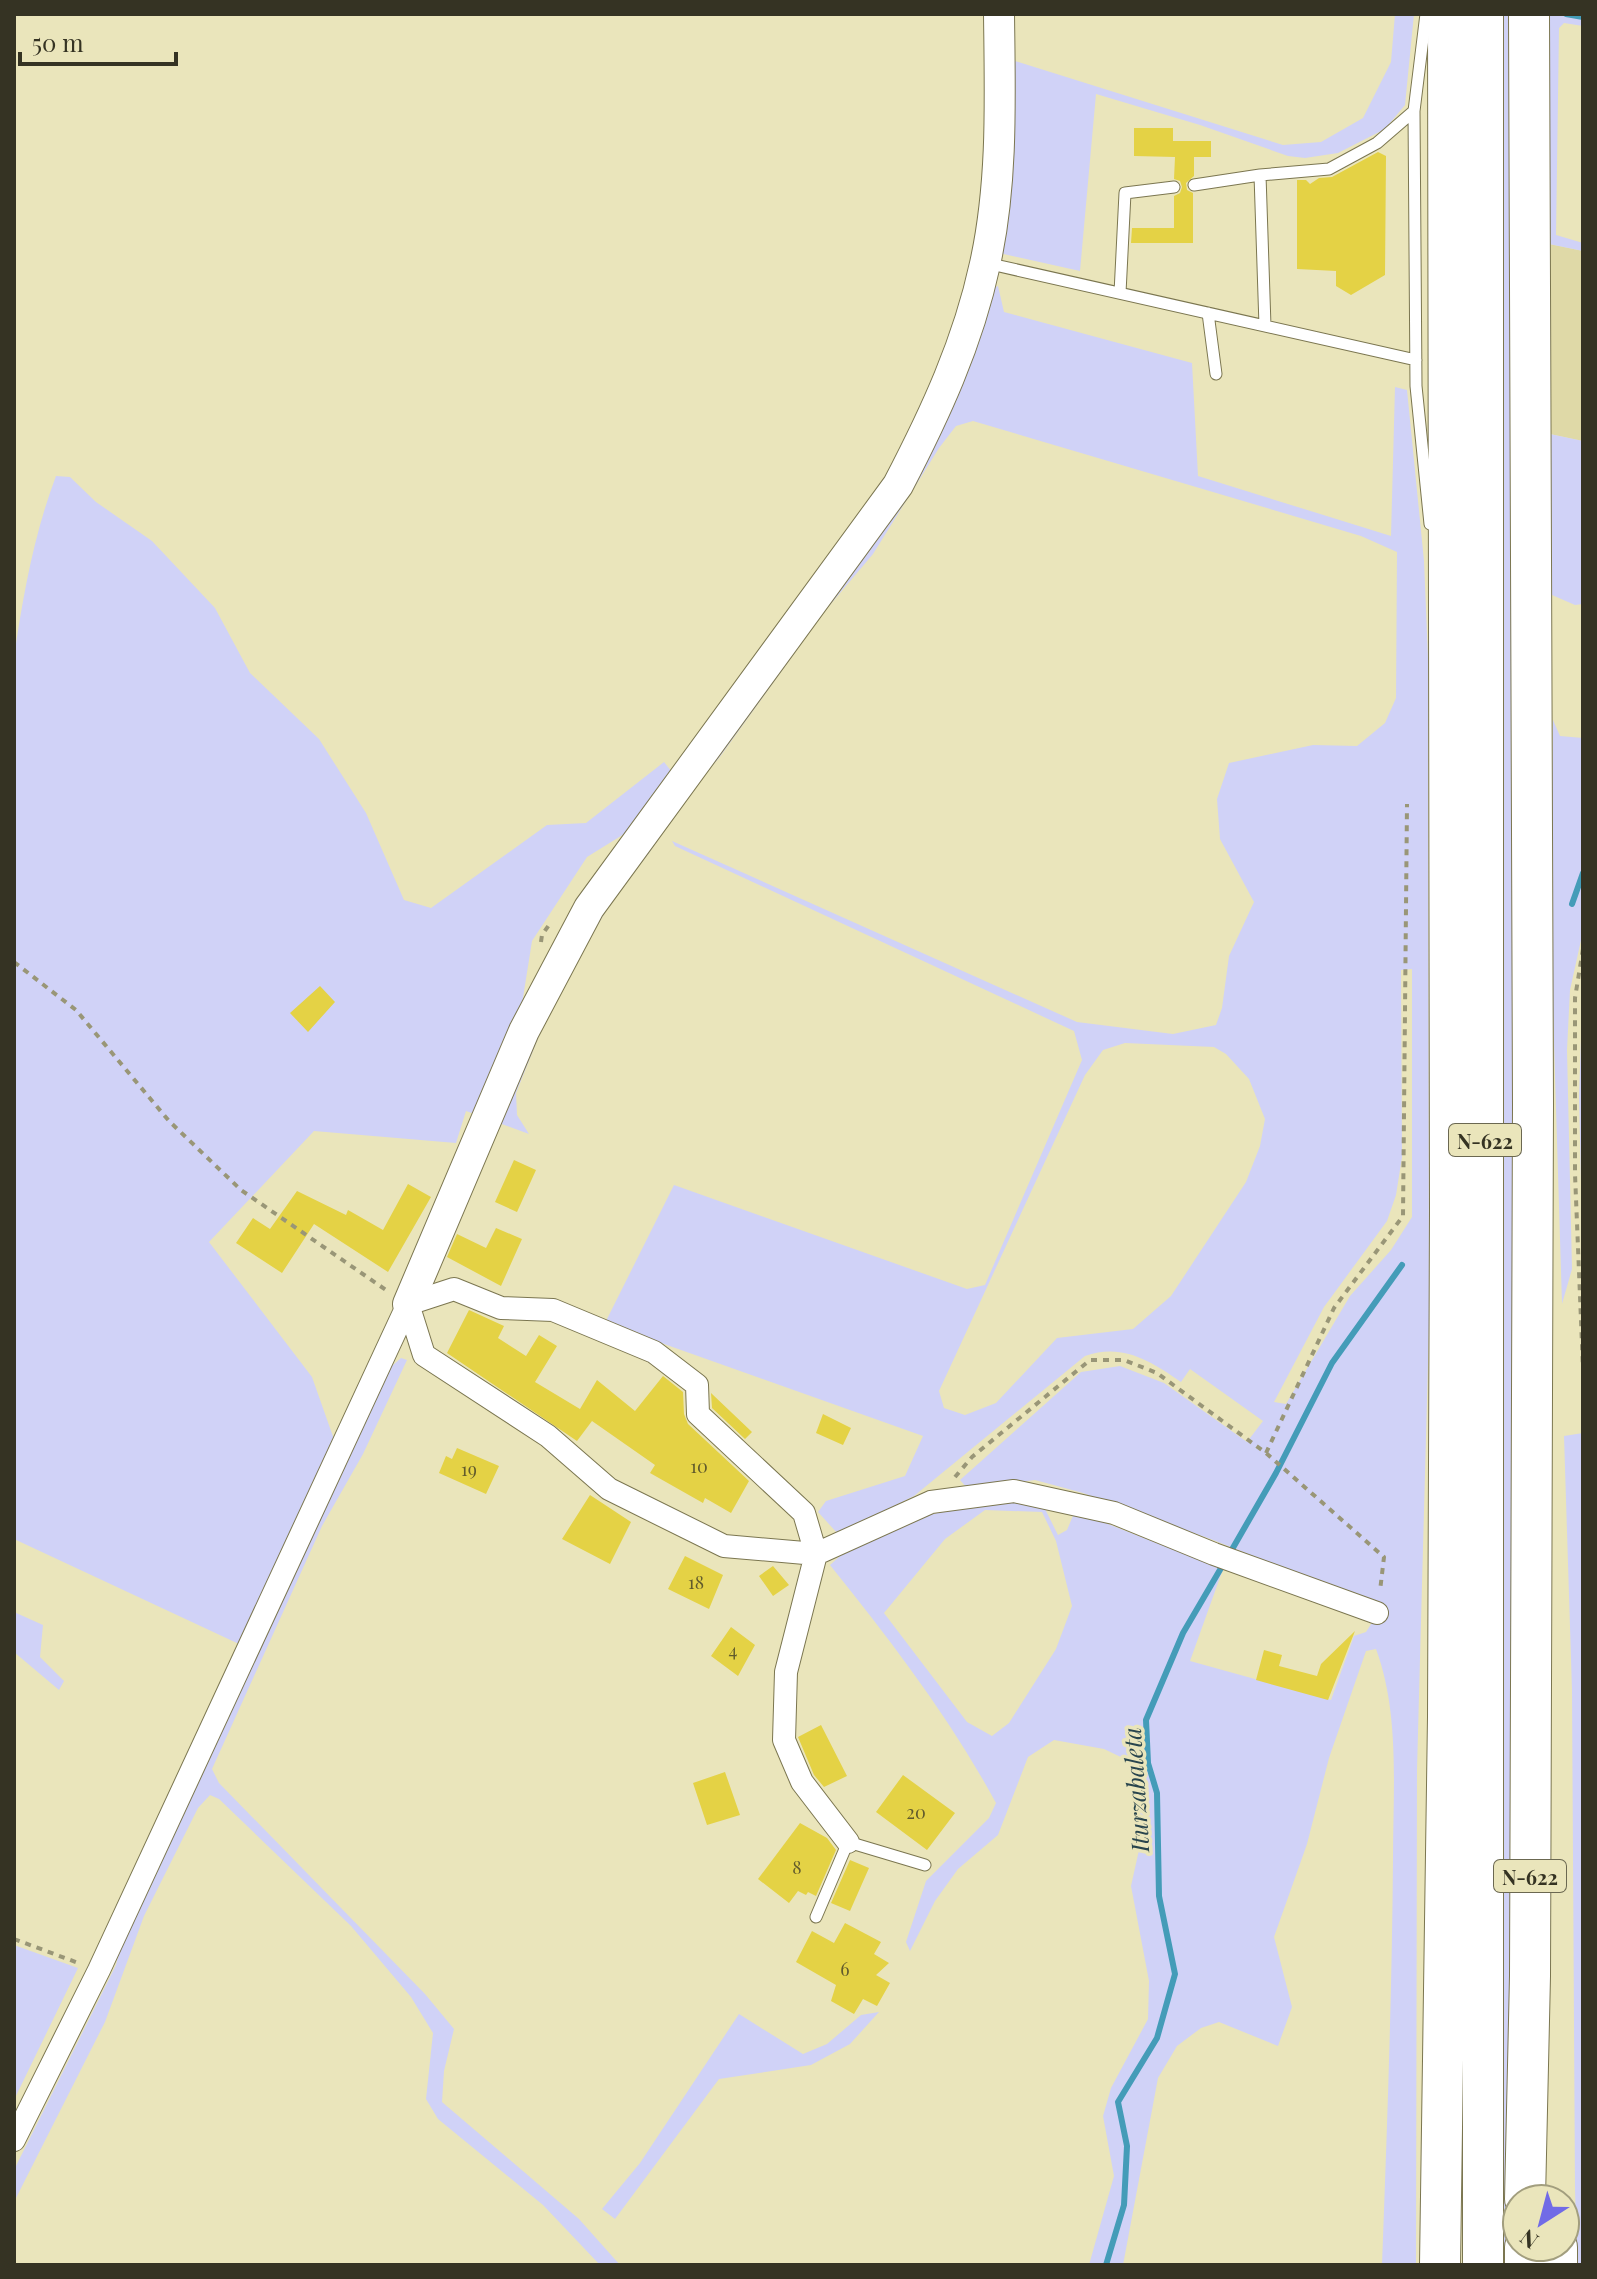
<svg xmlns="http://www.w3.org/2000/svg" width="1597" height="2279" font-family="'Playfair Display',serif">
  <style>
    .built { fill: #dfd9a7 }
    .green { fill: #d0d2f7; fill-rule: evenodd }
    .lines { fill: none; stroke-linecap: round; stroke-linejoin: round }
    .stream { stroke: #449cb8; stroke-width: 6 }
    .building { fill: #e4d245 }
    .lane-casing { stroke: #7b7650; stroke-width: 13 }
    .street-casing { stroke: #7b7650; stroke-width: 24 }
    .secondary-casing { stroke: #7b7650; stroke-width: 32 }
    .highway-casing { stroke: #7b7650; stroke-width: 42 }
    .path { stroke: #999677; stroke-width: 4; stroke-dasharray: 6 6; stroke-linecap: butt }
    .lane { stroke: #fff; stroke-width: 11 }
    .street { stroke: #fff; stroke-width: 22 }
    .secondary { stroke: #fff; stroke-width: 30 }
    .highway { stroke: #fff; stroke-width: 40 }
    .labels { text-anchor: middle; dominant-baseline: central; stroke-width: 7; stroke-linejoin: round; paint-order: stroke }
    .number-label { font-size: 18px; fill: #615b2c }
    .shield { fill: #eae5bb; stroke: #6b6851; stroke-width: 2 }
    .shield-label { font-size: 20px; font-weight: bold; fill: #353323 }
    .water-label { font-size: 24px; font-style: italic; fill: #28444d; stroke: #eae5bb }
  </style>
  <rect width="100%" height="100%" fill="#eae5bb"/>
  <path class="built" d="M1549 244 1583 251V441L1550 434Z"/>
  <path class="green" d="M1395 14H1414L1405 105 1385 129 1338 153 1305 158 1288 156 1200 125 1096 94 1080 271 999 253 1012 60 1283 145 1321 142 1363 118 1391 62Z
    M1501 14H1517V2265H1496Z
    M1548 14H1583V26L1564 23 1559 28 1556 235 1583 243V251L1549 244Z
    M998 286 1004 312 1192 363 1198 476 1391 536 1395 387 1407 390 1424 561 1428 658 1429 1325 1417 1770 1416 2265H1382C1387 2130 1392 1994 1393 1859 1393 1789 1400 1714 1376 1649L1366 1651 1329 1758 1307 1844 1274 1937 1292 2007 1278 2046 1219 2022 1201 2028 1177 2046 1158 2078 1123 2265H1089L1114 2176 1103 2116 1111 2088 1148 2019 1149 1981 1131 1886 1139 1850 1141 1781 1125 1759 1104 1749 1054 1740 1028 1757 998 1835 958 1869 935 1901 910 1951 906 1942 926 1881 989 1818 996 1803C950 1718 891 1641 830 1565L849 1548 929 1515 971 1505 1033 1500 1044 1507 1058 1535 1067 1530 1075 1511 1223 1569 1190 1661 1331 1700 1354 1636 1366 1632 1382 1607 1213 1540 1083 1493 1035 1480 968 1489 960 1480 1081 1372 1120 1366 1164 1383 1247 1442 1263 1421 1190 1369 1181 1382C1150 1361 1123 1343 1085 1356L914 1496 838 1534 818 1512 826 1501 905 1476 923 1436 605 1323 674 1185 967 1289 985 1285 1082 1060 1074 1031 675 846 672 841 1077 1022 1173 1034 1216 1025 1222 1008 1229 956 1254 902 1220 839 1217 799 1229 763 1313 745 1357 746 1385 723 1396 698 1397 552 1361 536 973 421 956 426 939 448 873 554 824 612 719 758 699 780 649 853 612 900 572 970 541 1031 516 1093 517 1115 529 1134 496 1122 561 970 862 552 988 290ZM1412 969V1217L1391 1250 1350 1296 1286 1404 1274 1402 1324 1307 1387 1221 1396 1195 1402 1157 1401 970ZM1125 1043 1214 1047 1226 1054 1249 1079 1265 1119 1260 1146 1246 1182 1171 1296 1133 1329 1057 1338 996 1403 965 1415 944 1408 939 1391 1085 1075 1103 1050ZM985 1510 1042 1512 1056 1541 1072 1606 1056 1649 1009 1723 992 1736 967 1722 884 1613 945 1539Z
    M1550 434 1583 441V604L1575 605 1552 595Z
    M56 476 70 477 96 502 152 541 215 608 250 673 319 739 366 813 404 900 431 908 547 825 586 823 664 762 676 777 637 826 587 857 532 941 519 1023 480 1116 466 1111 456 1143 314 1131 209 1242 312 1377 336 1445 239 1644 14 1539V657C23 596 34 534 56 476Z
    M1553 720 1560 736 1583 738V931L1570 990 1567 1050 1572 1269 1562 1304 1550 912Z
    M1583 983V1270L1579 1096Z
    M401 1358 407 1360 363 1454 322 1526 212 1769 219 1783 425 1994 454 2029 444 2071 442 2102 579 2219 620 2265H600L543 2205 438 2119 426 2099 433 2033 411 1997 351 1926 219 1799 210 1795 198 1808 144 1916 105 2022 14 2202V2170L116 1965 122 1939 392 1366Z
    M1583 1433V2265H1577L1575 2189 1572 1690 1564 1436Z
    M14 1612 43 1625 40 1657 64 1681 59 1690 14 1652Z
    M14 1945 78 1968 14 2100Z
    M879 2012 850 2044 811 2065 719 2079 615 2219 602 2209 640 2163 739 2014 803 2054 827 2044 861 2015Z"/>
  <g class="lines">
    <path class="stream" d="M1566 14 1583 17
      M1572 904 1583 873
      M1230 1553 1276 1473 1332 1363 1402 1265
      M1106 2265 1124 2205 1127 2146 1118 2102 1157 2038 1175 1974 1159 1896 1157 1793 1148 1763 1146 1720 1183 1633 1224 1563"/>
  </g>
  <path class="building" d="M1134 128H1173V141H1211V157H1194V176L1186 183 1187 190 1193 193V243H1131L1132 228H1174V196L1180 193 1182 187 1180 181 1174 179 1175 157 1134 156Z
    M1378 152 1386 156 1385 275 1351 295 1336 286V271L1297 269V180H1306L1310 184 1319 178 1332 177Z
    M320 986 335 1002 308 1032 290 1013Z
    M514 1160 536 1170 517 1212 495 1202Z
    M408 1184 431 1197 388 1272 314 1224 282 1273 236 1243 253 1218 270 1229 297 1191 346 1215 348 1210 383 1230Z
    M496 1228 522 1239 501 1286 447 1257 457 1234 486 1248Z
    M469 1310 504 1326 498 1338 526 1356 539 1335 557 1346 535 1382 580 1409 597 1380 635 1411 663 1376 683 1392 684 1414 688 1424 749 1481 731 1513 705 1498 703 1503 650 1473 655 1465 592 1421 577 1441 447 1353Z
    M711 1393 752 1432 745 1439 712 1408Z
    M823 1414 851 1428 843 1445 816 1433Z
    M457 1448 499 1466 486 1494 439 1473 446 1456 452 1459Z
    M590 1495 631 1522 610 1564 562 1539Z
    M685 1556 723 1575 709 1609 668 1589Z
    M773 1566 789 1585 773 1596 759 1576Z
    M731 1627 755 1645 738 1676 711 1656Z
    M1355 1631 1328 1700 1256 1680 1264 1650 1282 1655 1279 1666 1317 1676 1321 1664Z
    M821 1725 847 1776 824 1787 814 1775 798 1737Z
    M725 1772 740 1815 707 1825 693 1783Z
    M903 1775 955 1813 927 1850 876 1812Z
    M800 1823 827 1838 836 1850 816 1896 808 1892 806 1895 798 1891 789 1903 758 1879Z
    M850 1860 869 1868 850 1911 831 1903Z
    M845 1923 881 1942 874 1954 889 1963 876 1975 890 1983 877 2006 863 1999 854 2014 831 2001 836 1985 796 1962 812 1931 834 1943Z"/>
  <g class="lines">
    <defs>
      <path id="lane" d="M1426 14 1414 111 1416 386 1430 524
        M1260 175 1329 169 1377 143 1414 111
        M1194 185 1260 175 1265 326
        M986 263 1416 360
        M1120 293 1125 193 1174 187
        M1208 313 1216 374
        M816 1917 848 1842 925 1865"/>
      <path id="street" d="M408 1304 424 1355 548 1436 609 1489 724 1546 816 1554 931 1502 1014 1491 1114 1513 1214 1554 1377 1613
        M14 2140 99 1970 408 1304 454 1289 501 1308 553 1310 654 1352 697 1385 698 1414 804 1513 816 1554 786 1672 784 1740 802 1782 848 1842"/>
      <path id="secondary" d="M408 1304 524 1031 589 908 898 485C935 414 968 343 985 264 1003 183 1000 97 999 14"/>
      <path id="highway" d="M1525 2199 1530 1976 1533 1104 1529 14
        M1525 2247V2265
        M1557 2247V2265
        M1440 2265 1448 1717 1450 1211 1448 14
        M1483 2265V14"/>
    </defs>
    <use href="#lane" class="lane-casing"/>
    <use href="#street" class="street-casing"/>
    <use href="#secondary" class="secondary-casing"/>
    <use href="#highway" class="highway-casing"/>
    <path class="path" d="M541 942 542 935 551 922
      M1583 949 1575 998V1174L1583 1369
      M14 962 76 1010 169 1121 241 1190 386 1290
      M1266 1453 1334 1308 1403 1216 1407 804
      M955 1477 972 1457 1090 1360H1124L1157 1373 1266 1453 1384 1557 1380 1591
      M14 1939 81 1964"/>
    <use href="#lane" class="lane"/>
    <use href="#street" class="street"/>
    <use href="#secondary" class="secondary"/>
    <use href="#highway" class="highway"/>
  </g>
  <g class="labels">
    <g class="number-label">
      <text x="699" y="1466">10</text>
      <text x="469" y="1469">19</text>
      <text x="696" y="1582">18</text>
      <text x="733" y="1650">4</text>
      <text x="916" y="1812">20</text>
      <text x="797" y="1867">8</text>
      <text x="845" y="1969">6</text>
    </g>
    <g class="shield">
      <rect x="1449" y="1124" width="72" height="32" rx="6"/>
      <rect x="1494" y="1860" width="72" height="32" rx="6"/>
    </g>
    <g class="shield-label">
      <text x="1485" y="1140">N-622</text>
      <text x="1530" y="1876">N-622</text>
    </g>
    <g class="water-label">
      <text transform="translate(1135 1790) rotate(-94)">Iturzabaleta</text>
    </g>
  </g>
  <rect width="1597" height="2279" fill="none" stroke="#353323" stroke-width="32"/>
  <g transform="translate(1541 2223) rotate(216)"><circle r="38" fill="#eae5bb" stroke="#a29e7e" stroke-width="2"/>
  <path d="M0-6L14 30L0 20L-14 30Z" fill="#716be6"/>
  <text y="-12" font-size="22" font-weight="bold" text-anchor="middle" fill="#353323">N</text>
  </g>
  <path d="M20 52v12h156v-12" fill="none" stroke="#353323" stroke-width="4"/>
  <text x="32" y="52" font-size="24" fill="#353323" stroke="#eae5bb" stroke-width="6" paint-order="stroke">50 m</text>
</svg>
